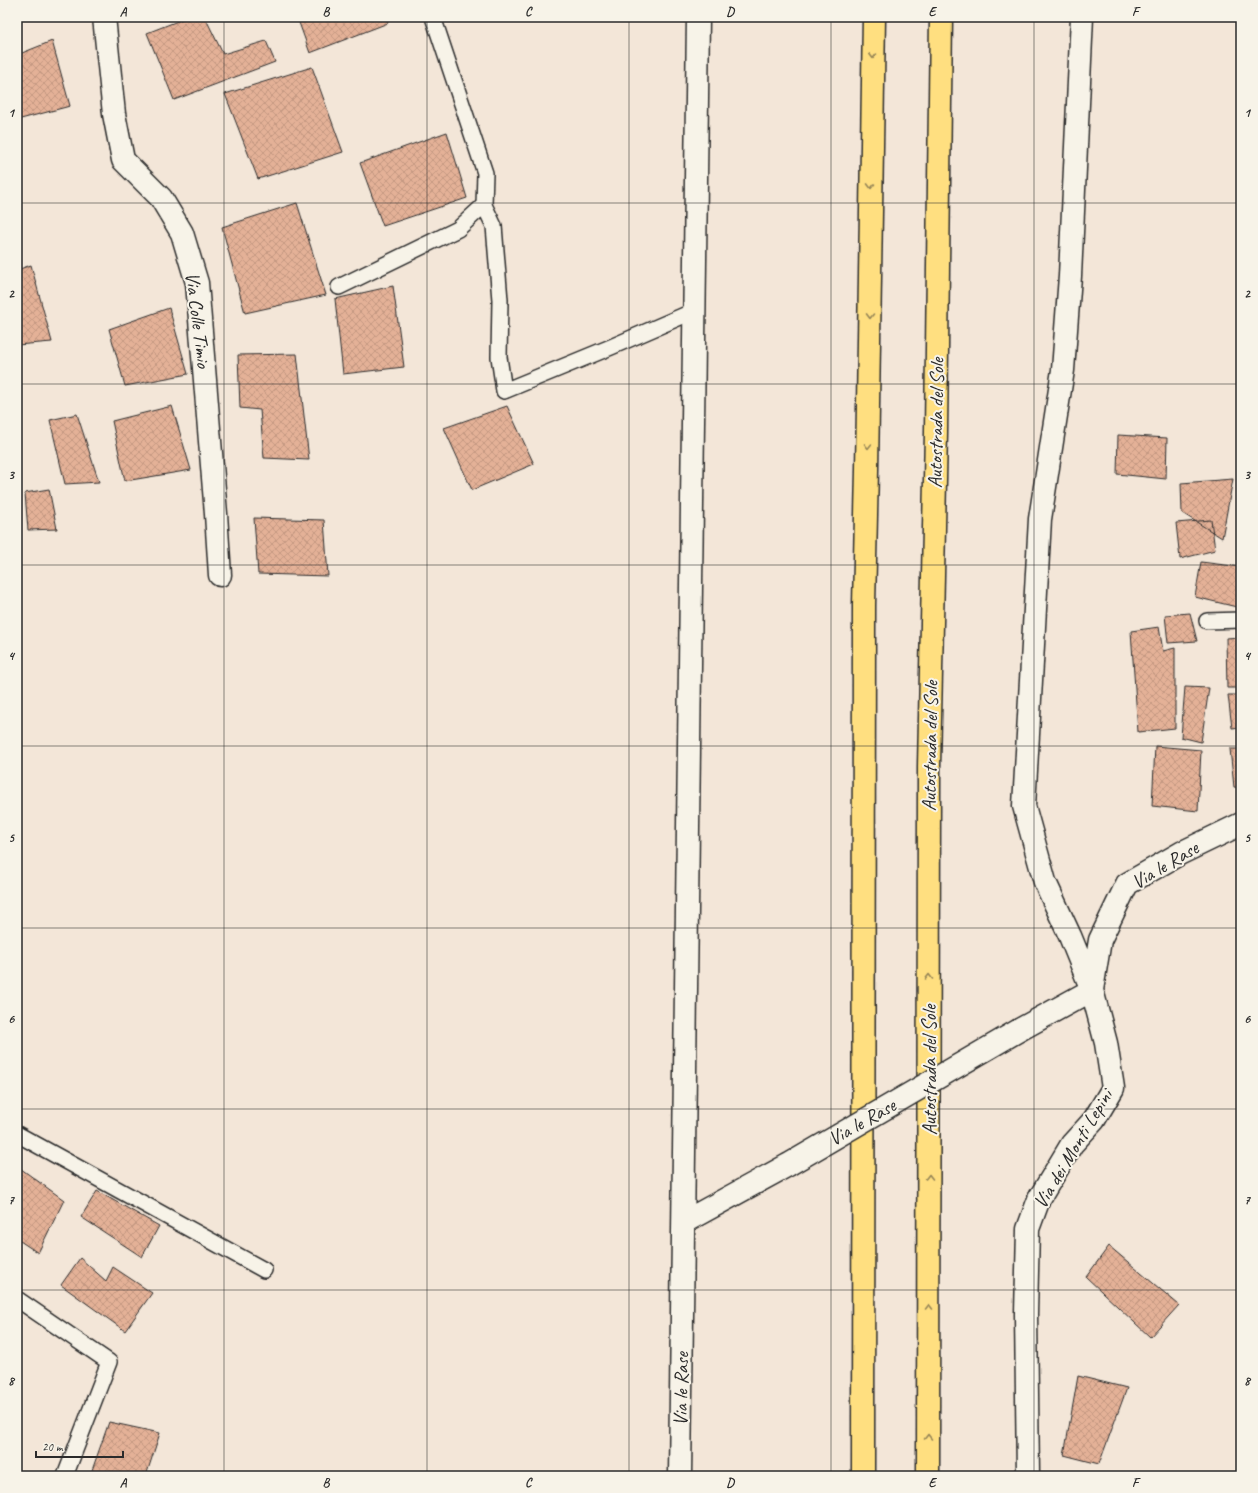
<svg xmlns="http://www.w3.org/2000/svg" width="1258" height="1493" font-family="Caveat,sans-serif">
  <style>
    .building { fill: url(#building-cross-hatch); stroke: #2b2b2b }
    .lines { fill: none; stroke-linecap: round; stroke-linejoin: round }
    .lane-casing { stroke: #2b2b2b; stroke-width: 18 }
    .street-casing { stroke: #2b2b2b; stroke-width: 25 }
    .highway-casing { stroke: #2b2b2b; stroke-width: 25 }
    .lane { stroke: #f7f3e8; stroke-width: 15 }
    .street { stroke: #f7f3e8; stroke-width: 22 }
    .highway { stroke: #ffdf80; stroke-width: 22 }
    .street-bridge-casing { stroke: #2b2b2b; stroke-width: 25; stroke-linecap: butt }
    .street-bridge { stroke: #f7f3e8; stroke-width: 22 }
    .oneway { stroke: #958556 }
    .grid { fill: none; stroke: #2b2b2b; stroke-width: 1; stroke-opacity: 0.55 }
    .labels { text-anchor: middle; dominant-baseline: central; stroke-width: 4; stroke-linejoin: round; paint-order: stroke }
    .street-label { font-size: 20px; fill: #2b2b2b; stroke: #f7f3e8 }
    .neatline { fill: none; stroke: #2b2b2b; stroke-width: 1.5 }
    .grid-label { font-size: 13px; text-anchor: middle; font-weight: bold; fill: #2b2b2b }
  </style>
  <defs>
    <pattern id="building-cross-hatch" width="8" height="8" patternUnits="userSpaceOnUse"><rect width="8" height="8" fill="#e4b197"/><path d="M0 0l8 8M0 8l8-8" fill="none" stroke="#c49882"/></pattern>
  </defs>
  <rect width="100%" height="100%" fill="#f3e6d8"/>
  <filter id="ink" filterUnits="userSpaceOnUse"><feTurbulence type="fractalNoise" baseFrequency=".025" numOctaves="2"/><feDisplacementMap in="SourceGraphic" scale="8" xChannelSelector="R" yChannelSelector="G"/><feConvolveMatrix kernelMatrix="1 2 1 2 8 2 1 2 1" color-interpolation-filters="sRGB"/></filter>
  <g filter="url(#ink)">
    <path class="building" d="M188 17H205L223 54 266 41 275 62 174 100 147 33Z
      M297 17H386L388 23 310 53Z
      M52 41 70 106 17 120V55Z
      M312 67 343 152 258 179 225 94Z
      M447 132 467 198 383 226 360 163Z
      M297 203 326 295 245 313 222 227Z
      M31 265 52 342 17 345V270Z
      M393 286 404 367 343 374 335 299Z
      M169 308 188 374 125 386 109 329Z
      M297 354 309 460 264 458 260 410 240 408 238 355Z
      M172 406 191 470 125 481 112 421Z
      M507 406 534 464 472 490 444 428Z
      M77 414 99 482 65 484 50 420Z
      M1118 435 1167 438 1166 479 1117 474Z
      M1233 479 1222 538 1182 513 1181 483Z
      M49 489 57 529 28 530 25 493Z
      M254 518 324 520 328 576 258 574Z
      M1211 520 1215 550 1180 559 1176 523Z
      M1201 562 1241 567V608L1195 597Z
      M1190 613 1197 641 1168 643 1165 615Z
      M1159 627 1163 651 1175 648V728L1138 732 1131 631Z
      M1241 637V688H1227L1226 638Z
      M1185 687 1209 688 1201 742 1181 737Z
      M1228 695H1241V727L1232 728Z
      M1155 746 1201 750 1198 811 1152 806Z
      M1230 749H1241V788L1234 787Z
      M17 1166 64 1200 38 1253 17 1239Z
      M97 1191 159 1226 142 1257 81 1217Z
      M1109 1246 1179 1305 1150 1337 1086 1277Z
      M80 1258 106 1281 113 1267 152 1293 125 1331 61 1285Z
      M1078 1376 1127 1388 1099 1464 1064 1455Z
      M109 1422 160 1433 146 1476H90Z"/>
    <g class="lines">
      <defs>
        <path id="lane" d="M484 205 494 226 500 300 499 357 504 391 611 347 694 311
          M339 287 458 229 484 205 485 173 433 17
          M1207 621 1241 620
          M17 1134 264 1270
          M17 1299 109 1362 65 1476"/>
        <path id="street" d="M104 17 114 114 123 160 161 198 182 233 197 283 216 514 220 575
          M1092 990 1100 940 1127 884 1181 853 1241 824
          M1021 1029 1092 990
          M684 1222 788 1165
          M680 1476 698 17
          M1028 1476 1026 1314 1028 1229 1039 1199 1072 1144 1094 1120 1113 1088 1106 1043 1092 990 1070 936 1045 882 1024 806 1040 519 1063 370 1070 276 1082 17"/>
        <path id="highway" d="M863 1476 864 605 867 470 874 17
          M928 1476 929 766 936 432 941 17"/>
      </defs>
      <use href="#lane" class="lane-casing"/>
      <use href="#street" class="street-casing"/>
      <use href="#highway" class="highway-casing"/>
      <use href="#lane" class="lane"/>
      <use href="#street" class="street"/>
      <use href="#highway" class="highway"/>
      <defs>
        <path id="street-bridge" d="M788 1165 1021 1029"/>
      </defs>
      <use href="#street-bridge" class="street-bridge-casing"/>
      <use href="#street-bridge" class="street-bridge"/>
    </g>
    <defs><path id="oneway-chevron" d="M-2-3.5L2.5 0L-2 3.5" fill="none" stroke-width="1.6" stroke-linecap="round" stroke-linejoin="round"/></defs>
    <g class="oneway">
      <use href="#oneway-chevron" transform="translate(873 56) rotate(91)"/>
      <use href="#oneway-chevron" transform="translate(871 186) rotate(91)"/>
      <use href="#oneway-chevron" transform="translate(870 316) rotate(91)"/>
      <use href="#oneway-chevron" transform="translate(868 446) rotate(91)"/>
      <use href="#oneway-chevron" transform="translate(929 977) rotate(-90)"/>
      <use href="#oneway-chevron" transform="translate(929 1177) rotate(-90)"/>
      <use href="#oneway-chevron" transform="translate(929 1307) rotate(-90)"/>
      <use href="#oneway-chevron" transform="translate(928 1437) rotate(-90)"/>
    </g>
  </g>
  <path class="grid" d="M224 17V1476M427 17V1476M629 17V1476M831 17V1476M1034 17V1476M17 203H1241M17 384H1241M17 565H1241M17 746H1241M17 928H1241M17 1109H1241M17 1290H1241"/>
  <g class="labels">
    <g class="street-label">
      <text transform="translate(198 320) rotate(83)">Via Colle Timio</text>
      <text transform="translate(936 423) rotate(-89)">Autostrada del Sole</text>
      <text transform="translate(930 746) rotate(-89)">Autostrada del Sole</text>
      <text transform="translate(1165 865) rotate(-31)">Via le Rase</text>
      <text transform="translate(929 1070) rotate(-90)">Autostrada del Sole</text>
      <text transform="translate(862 1122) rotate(-30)">Via le Rase</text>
      <text transform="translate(1073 1149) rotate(-59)">Via dei Monti Lepini</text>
      <text transform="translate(681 1389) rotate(-89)">Via le Rase</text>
    </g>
  </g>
  <rect width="1258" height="1493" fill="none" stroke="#f7f3e8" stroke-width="44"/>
  <path d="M36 1451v6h87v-6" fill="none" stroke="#2b2b2b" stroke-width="2"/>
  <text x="42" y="1451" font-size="12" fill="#2b2b2b" stroke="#f7f3e8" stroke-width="3" paint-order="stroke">20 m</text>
  <rect x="22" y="22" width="1214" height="1449" class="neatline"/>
  <g class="grid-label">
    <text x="123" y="16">A</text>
    <text x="326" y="16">B</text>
    <text x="528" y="16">C</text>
    <text x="730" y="16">D</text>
    <text x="932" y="16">E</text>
    <text x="1135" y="16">F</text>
    <text x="11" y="117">1</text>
    <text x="1247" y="117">1</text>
    <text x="11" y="298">2</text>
    <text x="1247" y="298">2</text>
    <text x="11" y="479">3</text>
    <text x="1247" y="479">3</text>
    <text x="11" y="660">4</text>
    <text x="1247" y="660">4</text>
    <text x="11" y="842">5</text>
    <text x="1247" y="842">5</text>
    <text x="11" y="1023">6</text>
    <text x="1247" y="1023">6</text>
    <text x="11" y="1204">7</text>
    <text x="1247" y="1204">7</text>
    <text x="11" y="1385">8</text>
    <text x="1247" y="1385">8</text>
    <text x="123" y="1487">A</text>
    <text x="326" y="1487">B</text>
    <text x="528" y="1487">C</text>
    <text x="730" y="1487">D</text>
    <text x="932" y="1487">E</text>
    <text x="1135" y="1487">F</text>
  </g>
</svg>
